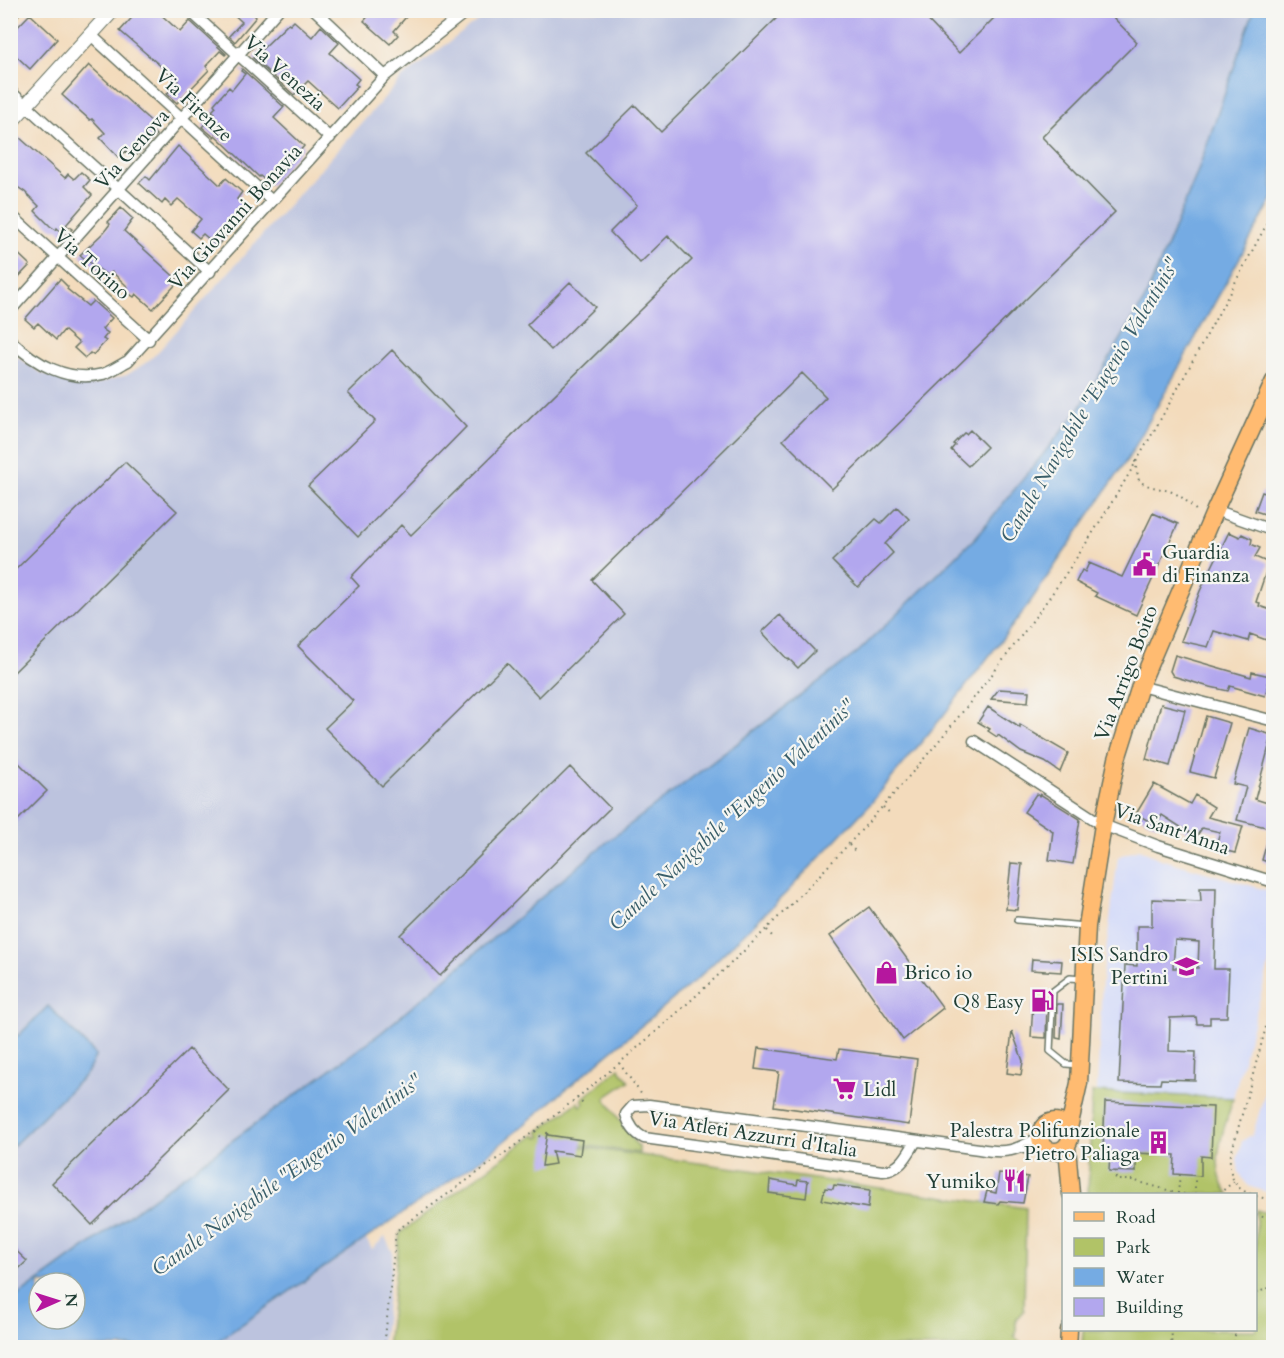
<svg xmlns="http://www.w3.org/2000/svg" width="1284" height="1358" font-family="Cardo,serif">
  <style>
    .built { fill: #d2d9f9 }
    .industrial { fill: #bcc3de }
    .green { fill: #b1c367; stroke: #68804e; stroke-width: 1.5 }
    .water { fill: #75abe3; stroke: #4a748c; stroke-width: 1.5; fill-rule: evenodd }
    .building { fill: #b2a7ee; fill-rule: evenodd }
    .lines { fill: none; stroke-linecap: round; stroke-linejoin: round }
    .service-casing { stroke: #697464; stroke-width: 8 }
    .minor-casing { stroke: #697464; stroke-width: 13 }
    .tertiary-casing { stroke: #697464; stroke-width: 16 }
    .primary-casing { stroke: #697464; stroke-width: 19 }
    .path { stroke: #697464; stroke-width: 2; stroke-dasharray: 1.5 4.5; stroke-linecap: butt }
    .service { stroke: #fff; stroke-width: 5 }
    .minor { stroke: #fff; stroke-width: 10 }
    .tertiary { stroke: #fff; stroke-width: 14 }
    .primary { stroke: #ffbb71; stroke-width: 16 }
    .labels { text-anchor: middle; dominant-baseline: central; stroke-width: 4.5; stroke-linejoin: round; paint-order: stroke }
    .street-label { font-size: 20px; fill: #1f3d34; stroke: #f6f6f2 }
    .poi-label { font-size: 20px; fill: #1f3d34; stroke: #f6f6f2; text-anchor: end }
    .water-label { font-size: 21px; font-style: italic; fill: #395e69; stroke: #f6f6f2 }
  </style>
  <rect width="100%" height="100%" fill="#f6f6f2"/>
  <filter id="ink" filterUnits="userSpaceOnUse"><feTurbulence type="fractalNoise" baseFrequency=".0167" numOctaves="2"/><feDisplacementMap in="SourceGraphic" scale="12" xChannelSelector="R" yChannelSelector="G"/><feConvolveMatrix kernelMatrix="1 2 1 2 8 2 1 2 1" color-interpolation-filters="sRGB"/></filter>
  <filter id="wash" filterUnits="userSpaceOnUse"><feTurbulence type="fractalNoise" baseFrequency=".008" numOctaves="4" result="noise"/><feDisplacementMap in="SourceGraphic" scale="24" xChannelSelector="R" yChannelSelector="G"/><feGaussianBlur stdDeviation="1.35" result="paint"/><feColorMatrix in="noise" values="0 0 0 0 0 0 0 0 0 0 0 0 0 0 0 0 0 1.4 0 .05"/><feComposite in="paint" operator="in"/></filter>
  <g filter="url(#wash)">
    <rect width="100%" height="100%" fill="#f3dbbc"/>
    <path class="built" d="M1139 849 1160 859 1273 892V950L1233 1098 1097 1092 1102 982 1118 857Z
      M1273 1027 1274 1194H1273L1249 1186 1245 1182 1239 1172 1237 1160 1242 1141 1253 1134 1270 1075 1261 1072Z"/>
    <path class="industrial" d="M490 11H1254L1196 176 1145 299 1078 411 976 537 858 652 607 842 382 1032 11 1301 10 352 41 373 72 383 92 385 127 375 147 362 156 354 401 79Z
      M385 1237 393 1253 382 1347 207 1348 366 1239 372 1249Z"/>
    <path class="green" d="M619 1068 629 1081 606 1097V1100L637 1145 639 1146V1153L582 1145V1147L1026 1208 1024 1310 1016 1319V1335L1014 1336 1022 1344V1347L387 1348 400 1233 527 1140 535 1135 538 1138 541 1137 538 1132 578 1102 581 1106 584 1103 582 1099Z
      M1092 1092 1233 1098C1225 1129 1206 1166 1229 1194H1088Z
      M1256 1210 1273 1215V1347H1082L1083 1330H1256Z"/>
    <path class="water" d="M1254 10 1273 11V198L1129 457 1026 608 943 716 872 802 786 893 696 980 490 1153 209 1347H11V1301L382 1032 607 842 858 652 976 537 1078 411 1145 299 1196 176ZM39 1283H75V1319H39Z
      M48 1006 96 1055 87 1073 11 1148V1029L18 1036Z"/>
    <g id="blocks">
      <path class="building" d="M139 10H156L180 32 190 21 226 54 225 55 220 51 206 66 209 70 177 103 167 94 178 81 120 31Z
        M229 10H250L256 17 235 42 229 36 242 22Z
        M382 10H412L394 31 398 35 390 44 364 21 372 12 377 16Z
        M785 10H918L959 53 1002 10H1106L1137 42 1042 137 1115 212 832 489 783 440 826 397 802 373 592 580 624 614 539 697 507 663 382 786 325 728 353 701 298 646 359 586 351 577 401 525 411 535 692 260 668 236 640 263 610 232 637 205 586 153 635 105 661 132Z
        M30 14 57 39 30 69 10 50V35Z
        M294 21 312 37 321 26 339 43 330 53 359 79 355 84 358 86 338 108 308 81 294 95 253 58 288 24 290 25Z
        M89 65 155 125 151 130 156 135 137 155 132 151 129 154 126 151 119 158 100 138 105 133 92 119 90 120 62 95Z
        M242 69 284 107 274 118 304 146 271 185 260 176 259 177 215 135 214 137 202 127 215 113 212 111 216 107 214 104 229 87 232 90 245 74 241 71Z
        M19 137 65 178 68 174 74 179 81 172 90 180 84 187 92 195 66 225 72 229 65 236 57 228 56 230 50 226 35 211 39 206 25 192 10 182V148Z
        M178 146 220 185 226 178 242 192 237 199 246 206 223 233 226 236 217 246 203 234 199 238 191 231 201 219 178 199 171 206 165 200 162 204 139 183 146 176 150 180Z
        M121 208 133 219 124 231 179 281 153 309 136 294 134 297 125 291 128 287 112 272 108 276 80 255 104 232 110 224 108 222Z
        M10 246 30 265 10 286Z
        M60 279 68 287 67 289 88 306 93 301 112 318 102 329 108 333 103 339 106 341 93 355 90 353 85 358 74 348 79 343 64 330 56 340 38 323 34 327 25 319Z
        M570 282 595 307 551 350 527 325Z
        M392 350 466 427 358 537 308 486 375 421 348 393Z
        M970 430 987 447 968 466 951 450 955 445 953 444 964 433 966 434Z
        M125 462 177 511 10 676V575Z
        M1262 492 1274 496V517L1255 511Z
        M897 507 909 519 885 544 893 553 858 587 832 561 876 519 881 523Z
        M1153 513 1178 524 1136 615 1095 596 1097 593 1076 582 1082 570 1085 572 1089 563 1122 577Z
        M1229 532 1240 537 1242 534 1252 539 1251 544 1260 548 1255 557 1269 563 1256 602 1260 603 1259 606 1274 611V633H1272L1269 641 1250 634 1248 641 1214 631 1208 647 1181 641 1200 591Z
        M780 615 815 651 798 668 789 659 788 660 762 632Z
        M1175 655 1251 677 1252 672 1270 676 1265 696 1230 686 1228 691 1206 686 1173 676 1170 671Z
        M999 689 1029 691 1028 702 991 699Z
        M1161 704 1185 710 1170 766 1146 759Z
        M988 707 1020 728V725L1068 753 1060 772 1045 762 1021 752 998 735 997 737 988 731 990 729 978 722Z
        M1206 716 1230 723 1214 778 1190 772Z
        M1249 728 1272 735 1255 799 1274 805V829L1237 820 1246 787 1233 784Z
        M10 754 47 791 10 828Z
        M570 767 610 808 440 976 400 935Z
        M1154 784 1190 804 1195 795 1214 807 1208 817 1243 826 1235 853 1223 850 1225 846 1216 845 1220 832 1202 828 1196 837 1162 815 1156 825 1136 814Z
        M1036 794 1039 796 1040 794 1080 819 1073 864 1049 860 1053 831 1024 812Z
        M1270 832 1274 833V864L1262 860Z
        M1011 863 1022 864 1017 910 1006 909Z
        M1200 888H1216L1214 969H1229L1227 1017H1210V1024H1197L1196 1017 1170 1018 1169 1051 1196 1052 1195 1080 1161 1079 1160 1084 1119 1083 1125 965 1137 966V926H1152V899L1201 901ZM1175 940 1199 942 1198 968H1173Z
        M869 907 943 1008 903 1040 830 936Z
        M1032 959 1062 961 1061 972 1031 970Z
        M1033 1003H1047L1046 1038 1031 1037Z
        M1057 1004H1063L1061 1039 1056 1038Z
        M1012 1031 1023 1061 1021 1075 1007 1073Z
        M758 1048 837 1059 839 1049 917 1059 909 1125 774 1106 779 1072 755 1069Z
        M189 1049 229 1090 92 1225 52 1183Z
        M1105 1102 1213 1107 1211 1157 1201 1156V1176L1174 1174 1175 1155 1136 1153V1172L1109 1171 1110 1152H1103Z
        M547 1132 548 1135 582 1140 580 1155 552 1151 555 1164 542 1166Z
        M999 1173 1028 1177 1023 1203 1000 1201 998 1204 984 1202 987 1191 996 1193Z
        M770 1180 797 1185 798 1180 808 1181 806 1198 769 1193Z
        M834 1185 870 1190 868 1208 822 1200 825 1188 833 1189Z
        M10 1245 27 1261 10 1277Z"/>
    </g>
  </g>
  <g filter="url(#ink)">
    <use href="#blocks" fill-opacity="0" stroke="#697464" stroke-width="1.5"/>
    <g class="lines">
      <defs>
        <path id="service" d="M1017 920 1085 926
          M1078 1065 1066 1064 1050 1051 1053 991 1070 978 1083 979"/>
        <path id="minor" d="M189 10 330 138
          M315 10 385 76
          M10 16 15 10
          M91 35 272 201
          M10 91 210 272
          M10 214 149 340
          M10 311 278 10
          M10 340C35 364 69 383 103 374 112 371 120 365 128 361L385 76 468 10
          M1215 510 1274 531
          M1140 686 1274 721
          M974 741 1103 825 1158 846 1274 882
          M916 1141C907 1155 901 1170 883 1171L644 1138C634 1133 629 1125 626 1114L633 1106 649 1105 979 1149C1007 1154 1015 1151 1040 1137
          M1024 1148 1044 1147"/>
        <path id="tertiary" d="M10 123 113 10"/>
        <path id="primary" d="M1040 1136a15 15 0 1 1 30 0a15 15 0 1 1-30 0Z
          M1069 1128 1079 1083 1087 926 1103 825 1117 759 1140 686 1215 510 1274 381
          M1067 1147 1071 1194
          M1068 1348 1069 1330"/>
      </defs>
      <use href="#service" class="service-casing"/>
      <use href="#minor" class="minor-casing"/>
      <use href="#tertiary" class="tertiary-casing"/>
      <use href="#primary" class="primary-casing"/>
      <path class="path" d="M1135 461 1139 481C1149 488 1161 488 1172 492 1184 497 1190 505 1199 513
        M883 807 890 813
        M849 845 856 852
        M767 930 772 936
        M619 1063 642 1095
        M577 1098 583 1104
        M535 1131 540 1137
        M1115 1171 1116 1180H1132L1178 1193 1180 1174
        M1178 1194V1193L1185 1194
        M1195 1194V1175
        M1219 1194 1234 1181
        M1251 1194C1234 1189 1229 1175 1230 1158L1274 998
        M1256 1196 1274 1201
        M1256 1215 1274 1220
        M1256 1293 1274 1286
        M384 1348 396 1231C457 1187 520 1144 578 1097 758 952 917 783 1051 595 1136 475 1203 340 1274 211
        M1171 1348 1172 1330
        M1233 1348 1236 1330"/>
      <use href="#service" class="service"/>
      <use href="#minor" class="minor"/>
      <use href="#tertiary" class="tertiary"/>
      <use href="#primary" class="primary"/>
    </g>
  </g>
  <defs>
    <symbol id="civic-bare" viewBox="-9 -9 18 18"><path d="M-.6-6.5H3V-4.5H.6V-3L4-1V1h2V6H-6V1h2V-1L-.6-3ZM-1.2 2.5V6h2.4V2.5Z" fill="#b5179e" stroke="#f6f6f2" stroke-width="2.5" paint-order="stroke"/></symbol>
    <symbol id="school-bare" viewBox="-9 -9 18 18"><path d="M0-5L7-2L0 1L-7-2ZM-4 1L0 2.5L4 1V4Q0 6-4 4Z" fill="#b5179e" stroke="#f6f6f2" stroke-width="2.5" paint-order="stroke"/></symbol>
    <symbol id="shop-bare" viewBox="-9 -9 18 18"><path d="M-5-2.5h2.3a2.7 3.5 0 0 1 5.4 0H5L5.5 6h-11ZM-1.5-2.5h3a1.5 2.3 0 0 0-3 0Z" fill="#b5179e" stroke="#f6f6f2" stroke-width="2.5" paint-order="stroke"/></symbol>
    <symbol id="fuel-bare" viewBox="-9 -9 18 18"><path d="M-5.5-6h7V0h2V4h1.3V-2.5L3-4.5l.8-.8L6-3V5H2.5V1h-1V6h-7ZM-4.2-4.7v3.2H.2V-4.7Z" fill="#b5179e" stroke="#f6f6f2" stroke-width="2.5" paint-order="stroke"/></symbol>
    <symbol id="supermarket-bare" viewBox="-9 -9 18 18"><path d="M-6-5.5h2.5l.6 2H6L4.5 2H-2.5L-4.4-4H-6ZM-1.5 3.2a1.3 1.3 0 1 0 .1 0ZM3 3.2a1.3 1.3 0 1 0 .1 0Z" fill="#b5179e" stroke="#f6f6f2" stroke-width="2.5" paint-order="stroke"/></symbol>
    <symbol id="building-bare" viewBox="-9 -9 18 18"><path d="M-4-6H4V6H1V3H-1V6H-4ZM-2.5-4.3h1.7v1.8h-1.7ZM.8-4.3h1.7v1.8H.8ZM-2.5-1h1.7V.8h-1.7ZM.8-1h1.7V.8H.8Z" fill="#b5179e" stroke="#f6f6f2" stroke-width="2.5" paint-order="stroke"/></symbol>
    <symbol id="restaurant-bare" viewBox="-9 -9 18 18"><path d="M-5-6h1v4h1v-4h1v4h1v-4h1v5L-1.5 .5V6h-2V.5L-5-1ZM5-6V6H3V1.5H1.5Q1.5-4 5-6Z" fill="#b5179e" stroke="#f6f6f2" stroke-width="2.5" paint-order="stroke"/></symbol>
  </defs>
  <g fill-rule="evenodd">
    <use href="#civic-bare" x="1128" y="548" width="33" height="33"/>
    <use href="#school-bare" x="1170" y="950" width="33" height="33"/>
    <use href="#shop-bare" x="870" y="956" width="33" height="33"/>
    <use href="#fuel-bare" x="1026" y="984" width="33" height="33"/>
    <use href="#supermarket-bare" x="828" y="1072" width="33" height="33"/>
    <use href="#building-bare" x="1142" y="1126" width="33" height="33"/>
    <use href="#restaurant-bare" x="998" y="1164" width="33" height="33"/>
  </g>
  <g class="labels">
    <g class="street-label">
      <text transform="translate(285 73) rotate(42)">Via Venezia</text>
      <text transform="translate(194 105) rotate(43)">Via Firenze</text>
      <text transform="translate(132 149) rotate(-48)">Via Genova</text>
      <text transform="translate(235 217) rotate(-48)">Via Giovanni Bonavia</text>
      <text transform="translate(92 264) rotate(42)">Via Torino</text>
      <text transform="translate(1126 673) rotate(-69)">Via Arrigo Boito</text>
      <text transform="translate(1172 829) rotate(19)">Via Sant'Anna</text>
      <text transform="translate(753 1134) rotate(9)">Via Atleti Azzurri d'Italia</text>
    </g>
    <g class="poi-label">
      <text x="1162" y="552" text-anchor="start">Guardia<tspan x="1162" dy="23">di Finanza</tspan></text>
      <text x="1168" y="954">ISIS Sandro<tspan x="1168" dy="23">Pertini</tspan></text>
      <text x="904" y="972" text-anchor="start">Brico io</text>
      <text x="1024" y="1001">Q8 Easy</text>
      <text x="863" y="1089" text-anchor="start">Lidl</text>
      <text x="1140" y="1130">Palestra Polifunzionale<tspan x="1140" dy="23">Pietro Paliaga</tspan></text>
      <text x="996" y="1181">Yumiko</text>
    </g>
    <g class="water-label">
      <text transform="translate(1090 400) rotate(-59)">Canale Navigabile "Eugenio Valentinis"</text>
      <text transform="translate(732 815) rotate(-43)">Canale Navigabile "Eugenio Valentinis"</text>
      <text transform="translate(287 1175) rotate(-36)">Canale Navigabile "Eugenio Valentinis"</text>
    </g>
  </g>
  <rect width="1284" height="1358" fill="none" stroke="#f6f6f2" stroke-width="36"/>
  <rect x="1062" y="1193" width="195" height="138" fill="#f6f6f2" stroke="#a0aca6" stroke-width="1.5"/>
  <rect x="1074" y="1212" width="30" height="9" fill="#ffbb71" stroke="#a0aca6" stroke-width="1.5"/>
  <text x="1116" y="1223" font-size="18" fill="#1f3d34">Road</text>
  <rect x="1074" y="1238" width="30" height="18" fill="#b1c367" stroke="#a0aca6" stroke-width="1.5"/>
  <text x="1116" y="1253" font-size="18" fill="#1f3d34">Park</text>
  <rect x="1074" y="1268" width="30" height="18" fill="#75abe3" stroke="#a0aca6" stroke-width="1.5"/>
  <text x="1116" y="1283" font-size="18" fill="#1f3d34">Water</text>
  <rect x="1074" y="1298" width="30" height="18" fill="#b2a7ee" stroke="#a0aca6" stroke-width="1.5"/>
  <text x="1116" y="1313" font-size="18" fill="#1f3d34">Building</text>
  <g transform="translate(57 1301) rotate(87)"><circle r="28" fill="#f6f6f2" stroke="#a0aca6" stroke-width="1.5"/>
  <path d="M0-4.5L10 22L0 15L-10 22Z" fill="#b5179e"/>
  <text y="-9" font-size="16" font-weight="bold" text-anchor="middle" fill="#1f3d34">N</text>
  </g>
</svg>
